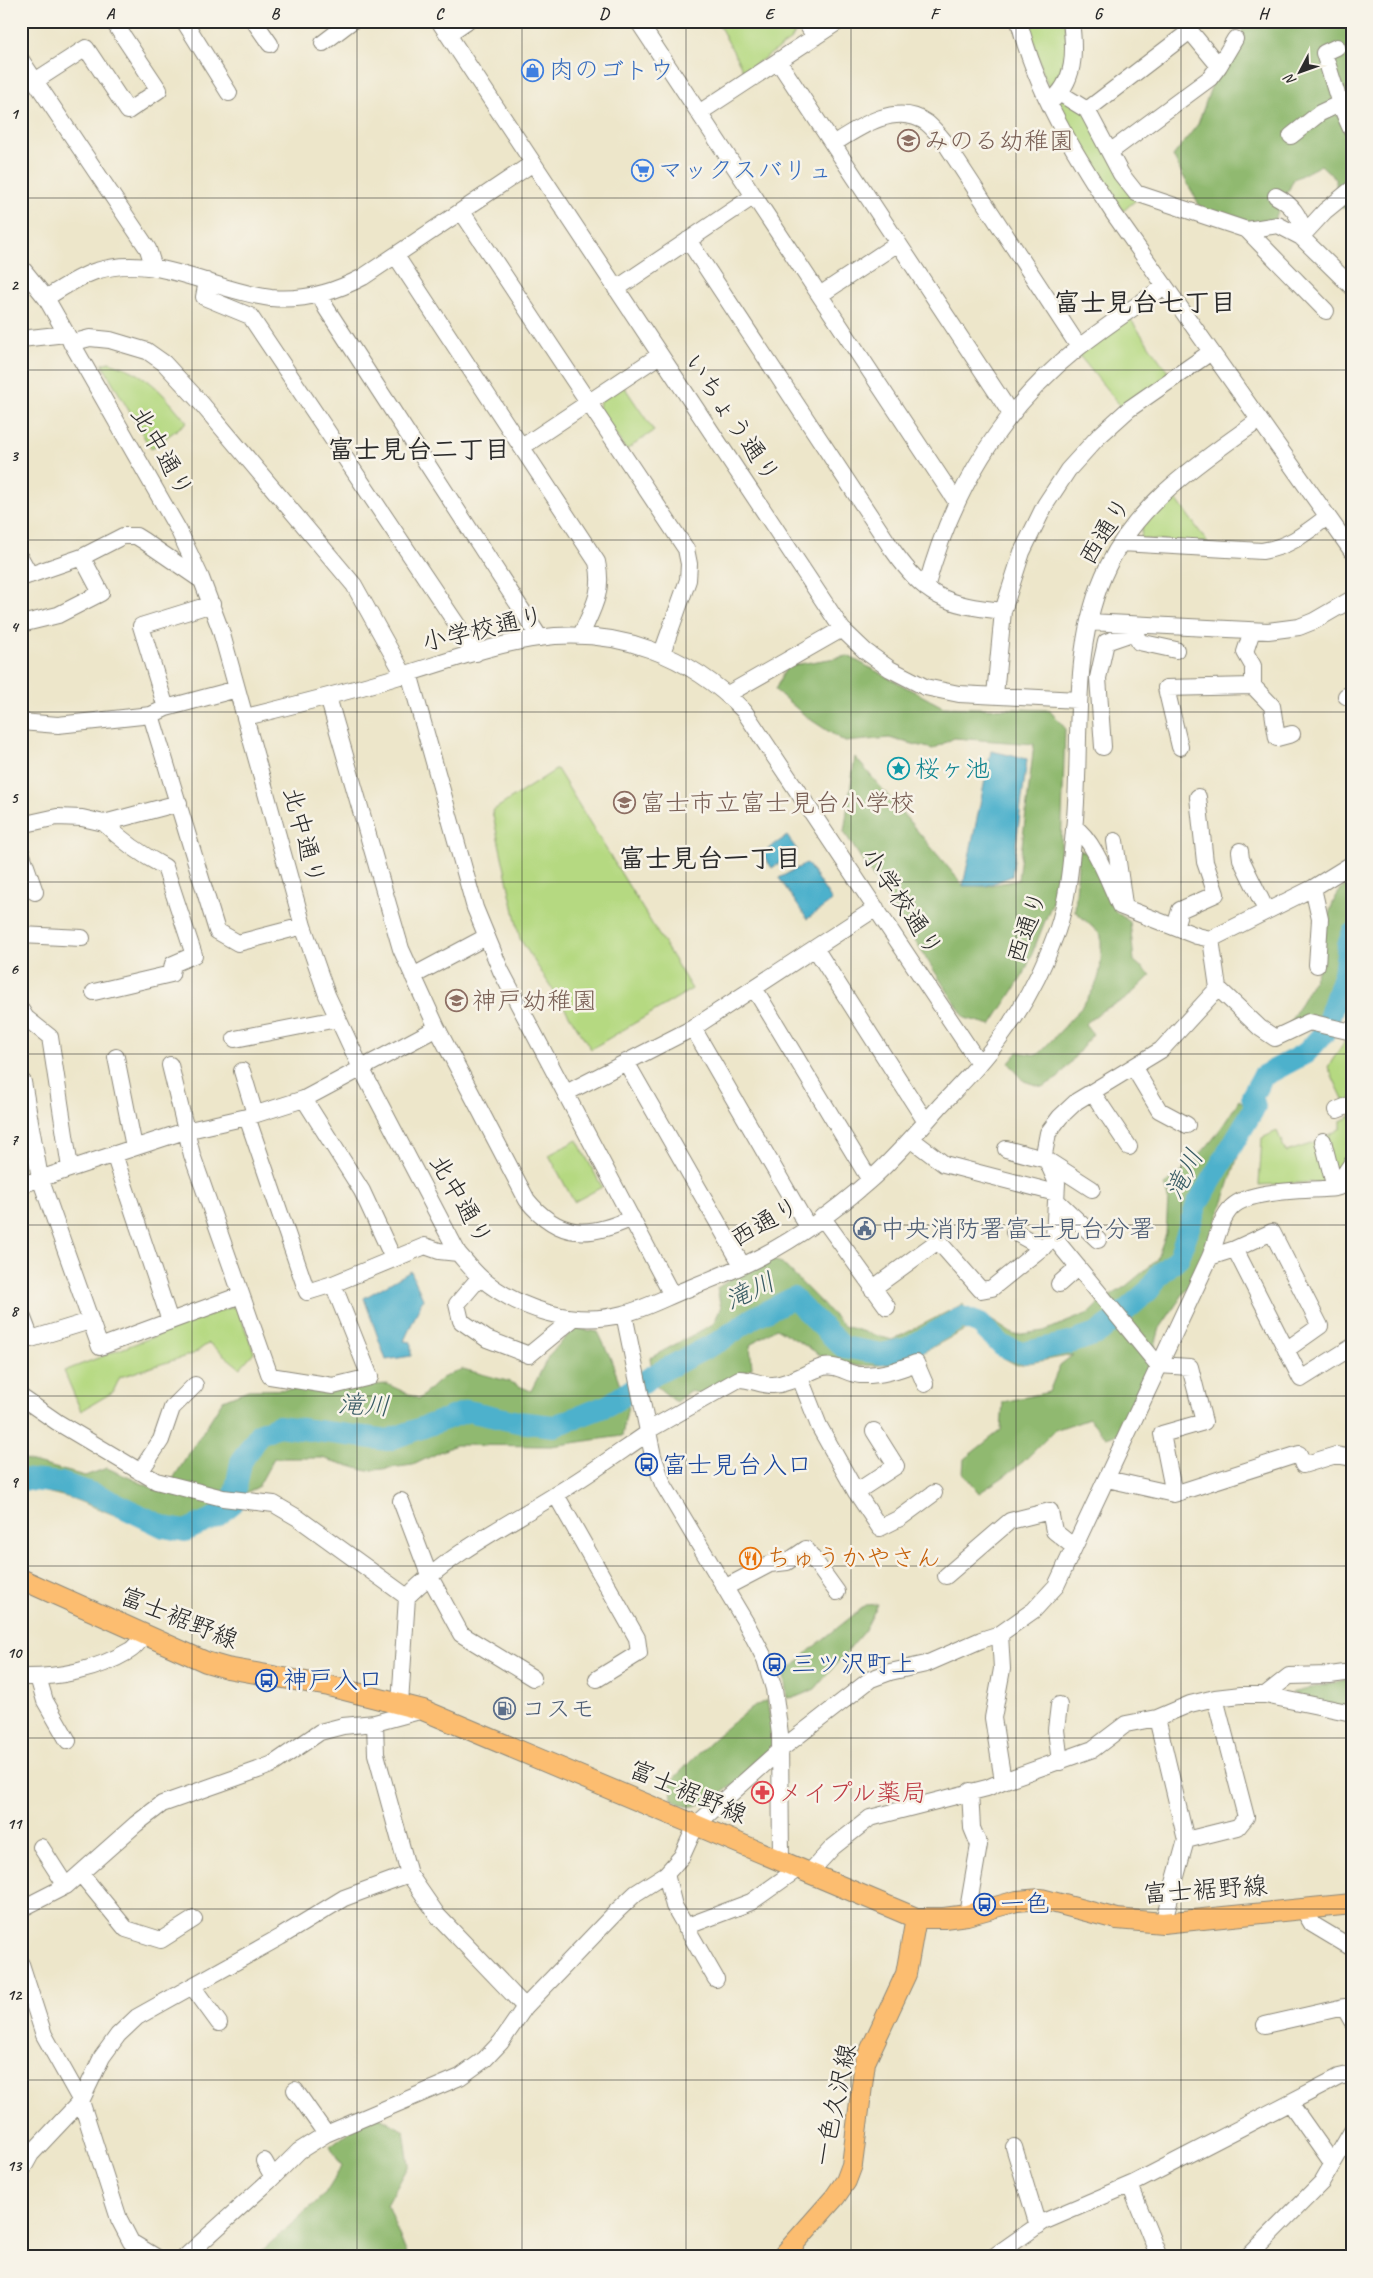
<svg xmlns="http://www.w3.org/2000/svg" width="1373" height="2278" font-family="Caveat,'Klee One',sans-serif">
  <style>
    .green { fill: #b5d981; stroke: #708256 }
    .forest { fill: #90b96f; stroke: #5e724d }
    .water { fill: #4db1cc; stroke: #3c6e7c }
    .lines { fill: none; stroke-linecap: round; stroke-linejoin: round }
    .river { stroke: #4db1cc; stroke-width: 22 }
    .minor-casing { stroke: #8c887a; stroke-width: 18 }
    .major-casing { stroke: #8c887a; stroke-width: 22 }
    .minor { stroke: #fff; stroke-width: 16 }
    .major { stroke: #fcbd6f; stroke-width: 20 }
    .grid { fill: none; stroke: #2b2b2b; stroke-width: 1; stroke-opacity: 0.55 }
    .labels { text-anchor: middle; dominant-baseline: central; stroke-width: 5; stroke-linejoin: round; paint-order: stroke }
    .shop-label { font-size: 25px; fill: #366cbe; stroke: #f7f3e8; text-anchor: start }
    .education-label { font-size: 25px; fill: #785e54; stroke: #f7f3e8; text-anchor: start }
    .street-label { font-size: 25px; fill: #2b2b2b; stroke: #f7f3e8 }
    .culture-label { font-size: 25px; fill: #0d838f; stroke: #f7f3e8; text-anchor: start }
    .service-label { font-size: 25px; fill: #4e5e75; stroke: #f7f3e8; text-anchor: start }
    .transit-label { font-size: 25px; fill: #164399; stroke: #f7f3e8; text-anchor: start }
    .food-label { font-size: 25px; fill: #c56008; stroke: #f7f3e8; text-anchor: start }
    .health-label { font-size: 25px; fill: #be3a42; stroke: #f7f3e8; text-anchor: start }
    .neighbourhood-label { font-size: 26px; font-weight: bold; fill: #2b2b2b; stroke: #f7f3e8 }
    .water-label { font-size: 26px; font-style: italic; fill: #375a63; stroke: #f7f3e8 }
    .neatline { fill: none; stroke: #2b2b2b; stroke-width: 2 }
    .grid-label { font-size: 16px; text-anchor: middle; font-weight: bold; fill: #2b2b2b }
  </style>
  <rect width="100%" height="100%" fill="#f7f3e8"/>
  <filter id="ink" filterUnits="userSpaceOnUse"><feTurbulence type="fractalNoise" baseFrequency=".02" numOctaves="2"/><feDisplacementMap in="SourceGraphic" scale="10" xChannelSelector="R" yChannelSelector="G"/><feConvolveMatrix kernelMatrix="1 2 1 2 8 2 1 2 1" color-interpolation-filters="sRGB"/></filter>
  <filter id="wash" filterUnits="userSpaceOnUse"><feTurbulence type="fractalNoise" baseFrequency=".0096" numOctaves="4" result="noise"/><feDisplacementMap in="SourceGraphic" scale="20" xChannelSelector="R" yChannelSelector="G"/><feGaussianBlur stdDeviation="1.12" result="paint"/><feColorMatrix in="noise" values="0 0 0 0 0 0 0 0 0 0 0 0 0 0 0 0 0 1.4 0 .05"/><feComposite in="paint" operator="in"/></filter>
  <g filter="url(#wash)">
    <rect width="100%" height="100%" fill="#ede6ca"/>
    <path class="green" d="M717 21H795L796 31 791 40 744 72Z
      M1028 21H1065L1068 65 1061 94 1089 114 1142 195 1123 211 1059 111 1042 70Z
      M1129 317 1170 375 1122 408 1078 354Z
      M109 362C151 375 160 391 187 422L151 449 102 364Z
      M623 385 654 431 626 450 599 410 600 401Z
      M1174 496 1208 543 1141 539 1142 527Z
      M557 769 692 989 591 1049 520 939 492 811Z
      M1346 1039H1352V1175L1320 1182 1259 1185 1262 1138 1277 1131 1286 1152 1317 1142 1341 1128V1121L1351 1116 1328 1067Z
      M577 1140 602 1187 574 1202 549 1155Z
      M236 1305 254 1352 240 1368 209 1343 193 1354 120 1377 113 1392 81 1411 64 1371Z"/>
    <path class="forest" d="M1248 21H1352V212L1337 205 1336 179 1321 165 1294 179 1274 220 1256 229 1203 213C1194 193 1182 176 1173 156L1198 124 1215 76Z
      M848 656 943 707 1049 710 1065 728 1060 883 1024 974 991 1025 965 1018 844 832 855 757 963 885 986 886 1018 880 1034 744 954 738 933 749 889 738 845 742 808 718 775 690 787 666Z
      M1079 850 1091 854 1115 911 1130 922 1134 961 1151 975 1126 999 1103 1010 1085 1024 1093 1034 1058 1078 1042 1087 1024 1081 1009 1063 1018 1052 1037 1055C1055 1037 1084 1008 1095 986 1103 971 1101 951 1101 935L1075 911Z
      M1352 880V985L1337 1020 1289 1024C1298 1007 1309 990 1317 972 1330 942 1320 901 1352 880Z
      M1239 1100 1253 1111 1201 1268 1160 1328 1149 1367 1119 1434 1106 1438 1089 1418 1055 1430 1024 1461 1002 1478 979 1493 963 1473 964 1459 1001 1430 1003 1402 1049 1392 1060 1365 1073 1355 1017 1365 998 1355 986 1338 982 1314 1014 1335 1044 1331 1089 1313 1098 1304 1126 1286 1156 1261 1166 1234 1168 1198 1164 1185C1197 1163 1219 1134 1239 1100Z
      M765 1258 782 1263 844 1326 892 1340 963 1304 970 1327 901 1364 858 1366 829 1360 776 1328 750 1345 752 1368 706 1394 689 1391 676 1402 655 1385 650 1358 713 1324 721 1308 717 1288Z
      M575 1328 598 1332 610 1357 628 1406 622 1436 551 1446 455 1445 413 1465 367 1471 322 1458H274L258 1487 194 1518 174 1522 130 1521 71 1498 21 1486V1459L85 1476 107 1468 164 1493 223 1400 248 1390 323 1389 387 1384 419 1399 442 1378 463 1369 507 1381 531 1391 549 1355Z
      M878 1604 865 1630 815 1689 796 1697 787 1698 784 1675 811 1649 866 1605Z
      M1352 1678V1718L1292 1693Z
      M767 1700 775 1751C757 1765 708 1811 686 1806 681 1805 676 1801 672 1799L671 1781C700 1753 730 1718 767 1700Z
      M373 2113 404 2131 409 2165 387 2205 408 2257H255L324 2195 342 2166 330 2146Z"/>
    <path class="water" d="M991 751 1027 759 1012 876 986 886H963Z
      M787 836 797 850 772 868 762 853Z
      M807 863 832 901 807 919 779 878Z
      M411 1271 423 1299 404 1341 411 1342V1356L386 1360 364 1298Z"/>
    <g class="lines">
      <path class="river" d="M21 1479 61 1483 102 1497 164 1527 185 1531 216 1517 233 1503 241 1462 259 1434 278 1426 388 1440 468 1411 518 1422 554 1426 609 1405 654 1375 720 1341 753 1318 793 1298 843 1347 882 1354 908 1348 962 1317 980 1324 1002 1346 1022 1353 1073 1342 1096 1334 1114 1321 1149 1290 1159 1275 1179 1257 1197 1204 1255 1107 1252 1096 1263 1076 1306 1053 1324 1033 1344 973 1348 945 1352 934"/>
    </g>
  </g>
  <g filter="url(#ink)">
    <g class="lines">
      <defs>
        <path id="minor" d="M184 21 229 93
          M254 21 270 44
          M439 21 842 629 865 651 890 669 925 687 959 694 1078 700
          M638 21 956 501
          M805 21 815 37
          M1019 21C1036 92 1075 154 1114 214L1352 551
          M448 34 467 21
          M323 43 352 21
          M1337 47 1324 53 1340 104 1352 131
          M21 60 148 249 154 268
          M778 61 1011 414
          M1219 66 1235 39
          M35 81 86 48 128 111 159 90 113 21
          M1061 94 1087 110
          M1049 103C1076 82 1075 52 1071 21
          M699 113 839 21
          M1291 136 1320 113 1352 98
          M833 144C859 127 897 101 927 123 933 128 939 135 944 141L1079 347
          M1110 152 1210 78 1219 66 1190 31 1087 110 1121 174 1136 193 1247 230 1278 225 1301 237 1352 287
          M1276 196C1293 205 1298 215 1305 232
          M462 212 686 549 689 564 688 580 662 653
          M1247 230 1326 311
          M1301 237 1325 211 1352 189
          M688 240 892 549C926 597 945 605 1003 611
          M396 256 597 562C604 591 593 608 581 635
          M21 267 46 298 179 531 201 578 221 631 303 926 327 995 361 1068 458 1253C466 1262 473 1271 481 1278 519 1310 575 1327 623 1314 645 1309 666 1297 687 1289 712 1279 738 1269 762 1256 800 1236 837 1209 869 1181 895 1158 917 1132 940 1106 962 1083 985 1060 1003 1034 1026 1003 1044 967 1057 931 1068 899 1071 863 1074 830 1083 741 1068 648 1108 566 1140 500 1201 462 1259 420
          M207 281 204 297 250 316 476 653
          M616 289 754 196
          M320 295 326 308 540 638
          M820 295 898 243
          M46 298C62 288 78 277 96 271 156 252 213 291 271 298 303 301 335 292 363 277L533 163
          M21 339 66 334
          M71 343 90 338 110 340 147 351 164 363 201 403 354 585 404 675
          M522 447 660 355
          M1121 543 1262 551C1289 547 1306 533 1327 517
          M21 559 30 575
          M21 578 82 557 123 536H136L144 541 201 580
          M926 588C952 492 1000 410 1078 348 1106 326 1136 306 1165 286
          M1089 622 1268 631 1299 627 1314 621 1352 599
          M21 624 58 615 101 593 82 557
          M1252 631 1245 652 1253 666V686L1272 706 1277 738 1292 734
          M1135 632 1139 642 1176 650
          M409 673 475 908 501 971 672 1295
          M728 694 842 629
          M995 695 1003 611 1022 552 1045 505 1068 470 1098 437 1129 409 1211 352
          M1346 696 1352 694
          M328 697 401 949 437 1028 527 1200C559 1239 589 1238 632 1218
          M166 708 141 626 212 604
          M151 715 217 931 238 943 303 926
          M246 717C299 704 351 691 403 675 446 662 494 644 538 638 616 627 690 655 744 711L979 1063
          M21 722 58 725 151 715 166 708 237 689
          M1103 747 1098 678 1106 642 1135 632 1136 625
          M1180 747 1166 688 1253 686
          M21 825 57 817 82 818 104 823 179 803
          M1074 827C1094 839 1110 885 1120 906L1197 936 1211 939 1313 888 1352 864
          M1115 841 1124 904
          M1240 851 1241 859 1266 910
          M21 852 35 892
          M1313 888 1320 919 1317 965
          M1175 927 1180 910 1216 894 1205 862 1198 797
          M21 935 82 938
          M1211 939 1218 988 1260 1028 1275 1038 1309 1022 1352 1032
          M815 948 926 1122
          M413 976 486 937
          M754 988 870 1180
          M94 992 171 974 173 964 194 955 165 867C142 855 123 842 104 823
          M21 1010 26 1018 50 1037 70 1168
          M693 1028 808 1227
          M235 1039 337 1019
          M116 1057 134 1147
          M626 1062 742 1265
          M170 1065 192 1155 270 1376 333 1386 370 1377 333 1284
          M1134 1068 1159 1110 1187 1125
          M242 1071 255 1114
          M23 1082 40 1178 100 1347 241 1295
          M1092 1092 1129 1147
          M566 1093 693 1028 876 908
          M304 1099 362 1191 393 1258
          M1337 1110 1352 1104
          M247 1117 307 1292 333 1284 425 1246 439 1251 458 1253
          M911 1139 944 1164 1056 1193
          M1323 1141 1335 1188 1342 1186
          M1006 1149 1047 1160 1092 1189
          M114 1154 170 1321
          M21 1185 185 1131 247 1117 304 1099 437 1028
          M1056 1200 1098 1240
          M822 1217 887 1307
          M1014 1232 1043 1248
          M1054 1238 1158 1365 1190 1367 1204 1422 1162 1434 1174 1494
          M1235 1249 1272 1232 1320 1326 1286 1350
          M1210 1257 1235 1249 1301 1379 1352 1347
          M480 1277 457 1304 461 1321 487 1339 529 1355 574 1318
          M1059 1284 1078 1267
          M872 1289 938 1241 981 1290 992 1288 1054 1238 1057 1183 1044 1154 1048 1133 1060 1117 1077 1101 1161 1050 1218 988
          M21 1313 31 1339 90 1321
          M624 1314 653 1456 663 1484 746 1623 765 1659 774 1689 780 1734 781 1860
          M800 1378 819 1426 856 1492 880 1528 900 1518 934 1493
          M21 1397 57 1422 156 1481 223 1498 274 1504 298 1518 407 1597
          M647 1431 739 1379C751 1379 764 1386 773 1385 791 1384 806 1372 823 1367 838 1364 847 1374 860 1375 880 1376 898 1370 916 1363L925 1384
          M140 1472 161 1440 172 1408 195 1385
          M1107 1479 1174 1494 1299 1454 1303 1465 1336 1455 1352 1458
          M856 1492 896 1466 874 1431
          M556 1495 637 1638 639 1653 597 1679
          M401 1501 429 1575 461 1634 533 1678
          M946 1576 1010 1521 1050 1511 1054 1531 1074 1547
          M726 1587 770 1564 787 1562 806 1549 837 1592
          M1000 1634 1002 1669 993 1718 1003 1781
          M21 1677C58 1678 97 1670 129 1651 135 1648 140 1640 145 1635
          M38 1677 45 1701 68 1741
          M1265 1695 1289 1676 1330 1675 1352 1672
          M400 1704 407 1597C450 1553 504 1527 555 1495 587 1476 617 1454 648 1433
          M1059 1705 1056 1730 1060 1762
          M1157 1718 1186 1840 1163 1923
          M375 1723 376 1754 409 1874 438 1916 525 2007
          M1186 1840 1238 1827 1246 1817 1215 1698
          M41 1847 66 1886
          M809 1873 833 1847 870 1818 987 1788 1003 1781 1093 1749 1126 1724 1157 1718 1190 1704 1215 1698 1241 1695H1265L1352 1713
          M81 1874 126 1929 161 1940 194 1919
          M666 1874 674 1906 716 1979
          M21 1909 66 1886 136 1824 162 1804 258 1770 273 1764 320 1732 343 1726 375 1723 423 1710
          M1303 1909 1312 1924 1352 1948
          M967 1915 979 1845 972 1828 970 1791
          M685 1927 751 1902 799 1868
          M21 1964 44 2035 81 2101 119 2219 131 2242 156 2257
          M192 1986 219 2023
          M1265 2025 1344 2007 1352 2021
          M295 2090 326 2134
          M1290 2103 1333 2164
          M1014 2147 1038 2226
          M264 2161 273 2177
          M21 2172 31 2154 81 2101 102 2057 118 2035 137 2017 280 1937 344 1898 409 1874
          M1130 2185 1159 2257
          M185 2257 269 2181 299 2151 326 2134 460 2077 485 2059 501 2042 525 2007 617 1911 636 1893 666 1874 682 1856 696 1825 780 1750 871 1679 890 1672 926 1664 981 1640 1000 1634 1034 1610 1056 1586 1210 1257C1216 1242 1220 1218 1232 1207 1251 1189 1309 1191 1335 1188L1352 1163
          M993 2257 1043 2222 1134 2183 1339 2077 1352 2074
          M1248 2257 1322 2182 1352 2131"/>
        <path id="major" d="M21 1579 206 1662 227 1668 329 1686 423 1710 916 1918H944L967 1915 1017 1901 1041 1899 1117 1919 1163 1923 1352 1904
          M782 2257 835 2197 846 2181 852 2165 865 2062 906 1974 916 1918"/>
      </defs>
      <use href="#minor" class="minor-casing"/>
      <use href="#major" class="major-casing"/>
      <use href="#minor" class="minor"/>
      <use href="#major" class="major"/>
    </g>
  </g>
  <path class="grid" d="M192 21V2257M357 21V2257M522 21V2257M686 21V2257M851 21V2257M1016 21V2257M1181 21V2257M21 198H1352M21 370H1352M21 540H1352M21 712H1352M21 882H1352M21 1054H1352M21 1225H1352M21 1396H1352M21 1566H1352M21 1738H1352M21 1909H1352M21 2080H1352"/>
  <defs>
    <symbol id="shop-ring" viewBox="-11 -11 22 22"><circle r="9.5" fill="#f7f3e8" stroke="#3f7fe0" stroke-width="1.5"/><path d="M-5-2.5h2.3a2.7 3.5 0 0 1 5.4 0H5L5.5 6h-11ZM-1.5-2.5h3a1.5 2.3 0 0 0-3 0Z" fill="#3f7fe0"/></symbol>
    <symbol id="school-ring" viewBox="-11 -11 22 22"><circle r="9.5" fill="#f7f3e8" stroke="#8d6e63" stroke-width="1.5"/><path d="M0-5L7-2L0 1L-7-2ZM-4 1L0 2.5L4 1V4Q0 6-4 4Z" fill="#8d6e63"/></symbol>
    <symbol id="supermarket-ring" viewBox="-11 -11 22 22"><circle r="9.5" fill="#f7f3e8" stroke="#3f7fe0" stroke-width="1.5"/><path d="M-6-5.5h2.5l.6 2H6L4.5 2H-2.5L-4.4-4H-6ZM-1.5 3.2a1.3 1.3 0 1 0 .1 0ZM3 3.2a1.3 1.3 0 1 0 .1 0Z" fill="#3f7fe0"/></symbol>
    <symbol id="sight-ring" viewBox="-11 -11 22 22"><circle r="9.5" fill="#f7f3e8" stroke="#0f9aa8" stroke-width="1.5"/><path d="M0-6L1.8-2.2L6-1.7L2.9 1.2L3.7 5.4L0 3.3L-3.7 5.4L-2.9 1.2L-6-1.7L-1.8-2.2Z" fill="#0f9aa8"/></symbol>
    <symbol id="civic-ring" viewBox="-11 -11 22 22"><circle r="9.5" fill="#f7f3e8" stroke="#5c6f8a" stroke-width="1.5"/><path d="M-.6-6.5H3V-4.5H.6V-3L4-1V1h2V6H-6V1h2V-1L-.6-3ZM-1.2 2.5V6h2.4V2.5Z" fill="#5c6f8a"/></symbol>
    <symbol id="bus-ring" viewBox="-11 -11 22 22"><circle r="9.5" fill="#f7f3e8" stroke="#1a4fb4" stroke-width="1.5"/><path d="M-5-6H5V4H4V6H2V4H-2V6H-4V4H-5ZM-3.5-4V0h7V-4ZM-3.5 1.2v1.5H-2V1.2ZM2 1.2v1.5H3.5V1.2Z" fill="#1a4fb4"/></symbol>
    <symbol id="restaurant-ring" viewBox="-11 -11 22 22"><circle r="9.5" fill="#f7f3e8" stroke="#e8710a" stroke-width="1.5"/><path d="M-5-6h1v4h1v-4h1v4h1v-4h1v5L-1.5 .5V6h-2V.5L-5-1ZM5-6V6H3V1.5H1.5Q1.5-4 5-6Z" fill="#e8710a"/></symbol>
    <symbol id="fuel-ring" viewBox="-11 -11 22 22"><circle r="9.5" fill="#f7f3e8" stroke="#5c6f8a" stroke-width="1.5"/><path d="M-5.5-6h7V0h2V4h1.3V-2.5L3-4.5l.8-.8L6-3V5H2.5V1h-1V6h-7ZM-4.2-4.7v3.2H.2V-4.7Z" fill="#5c6f8a"/></symbol>
    <symbol id="pharmacy-ring" viewBox="-11 -11 22 22"><circle r="9.5" fill="#f7f3e8" stroke="#e0444e" stroke-width="1.5"/><path d="M-2-6h4v4h4v4h-4v4h-4v-4h-4v-4h4Z" fill="#e0444e"/></symbol>
  </defs>
  <g fill-rule="evenodd">
    <use href="#shop-ring" x="520" y="58" width="25" height="25"/>
    <use href="#school-ring" x="896" y="128" width="25" height="25"/>
    <use href="#supermarket-ring" x="630" y="158" width="25" height="25"/>
    <use href="#sight-ring" x="886" y="756" width="25" height="25"/>
    <use href="#school-ring" x="612" y="790" width="25" height="25"/>
    <use href="#school-ring" x="444" y="988" width="25" height="25"/>
    <use href="#civic-ring" x="852" y="1216" width="25" height="25"/>
    <use href="#bus-ring" x="634" y="1452" width="25" height="25"/>
    <use href="#restaurant-ring" x="738" y="1546" width="25" height="25"/>
    <use href="#bus-ring" x="762" y="1652" width="25" height="25"/>
    <use href="#bus-ring" x="254" y="1668" width="25" height="25"/>
    <use href="#fuel-ring" x="492" y="1696" width="25" height="25"/>
    <use href="#pharmacy-ring" x="750" y="1780" width="25" height="25"/>
    <use href="#bus-ring" x="972" y="1892" width="25" height="25"/>
  </g>
  <g class="labels">
    <g class="shop-label">
      <text x="549" y="70">肉のゴトウ</text>
      <text x="658" y="170">マックスバリュ</text>
    </g>
    <g class="education-label">
      <text x="924" y="141">みのる幼稚園</text>
      <text x="640" y="803">富士市立富士見台小学校</text>
      <text x="472" y="1001">神戸幼稚園</text>
    </g>
    <g class="street-label">
      <text transform="translate(732 418) rotate(56)">いちょう通り</text>
      <text transform="translate(162 452) rotate(60)">北中通り</text>
      <text transform="translate(1105 531) rotate(-58)">西通り</text>
      <text transform="translate(483 629) rotate(-13)">小学校通り</text>
      <text transform="translate(304 836) rotate(75)">北中通り</text>
      <text transform="translate(902 902) rotate(56)">小学校通り</text>
      <text transform="translate(1027 927) rotate(-71)">西通り</text>
      <text transform="translate(461 1200) rotate(60)">北中通り</text>
      <text transform="translate(765 1222) rotate(-30)">西通り</text>
      <text transform="translate(179 1618) rotate(22)">富士裾野線</text>
      <text transform="translate(688 1792) rotate(23)">富士裾野線</text>
      <text transform="translate(1205 1890) rotate(-4)">富士裾野線</text>
      <text transform="translate(835 2105) rotate(-78)">一色久沢線</text>
    </g>
    <g class="culture-label">
      <text x="915" y="769">桜ヶ池</text>
    </g>
    <g class="service-label">
      <text x="880" y="1229">中央消防署富士見台分署</text>
      <text x="521" y="1709">コスモ</text>
    </g>
    <g class="transit-label">
      <text x="662" y="1465">富士見台入口</text>
      <text x="791" y="1664">三ツ沢町上</text>
      <text x="283" y="1680">神戸入口</text>
      <text x="1000" y="1904">一色</text>
    </g>
    <g class="food-label">
      <text x="766" y="1558">ちゅうかやさん</text>
    </g>
    <g class="health-label">
      <text x="778" y="1793">メイプル薬局</text>
    </g>
    <g class="neighbourhood-label">
      <text x="1145" y="302">富士見台七丁目</text>
      <text x="419" y="449">富士見台二丁目</text>
      <text x="710" y="858">富士見台一丁目</text>
    </g>
    <g class="water-label">
      <text transform="translate(1184 1174) rotate(-62)">滝川</text>
      <text transform="translate(750 1291) rotate(-25)">滝川</text>
      <text transform="translate(364 1405) rotate(3)">滝川</text>
    </g>
  </g>
  <rect width="1373" height="2278" fill="none" stroke="#f7f3e8" stroke-width="55"/>
  <g transform="translate(1300 72) rotate(229)" stroke="#f7f3e8" stroke-width="4" paint-order="stroke">
  <path d="M0-4L9 19L0 12L-9 19Z" fill="#2b2b2b"/>
  <text y="-8" font-size="14" font-weight="bold" text-anchor="middle" fill="#2b2b2b">N</text>
  </g>
  <rect x="28" y="28" width="1318" height="2222" class="neatline"/>
  <g class="grid-label">
    <text x="110" y="19">A</text>
    <text x="275" y="19">B</text>
    <text x="439" y="19">C</text>
    <text x="604" y="19">D</text>
    <text x="769" y="19">E</text>
    <text x="934" y="19">F</text>
    <text x="1098" y="19">G</text>
    <text x="1263" y="19">H</text>
    <text x="14" y="119">1</text>
    <text x="14" y="290">2</text>
    <text x="14" y="461">3</text>
    <text x="14" y="632">4</text>
    <text x="14" y="803">5</text>
    <text x="14" y="974">6</text>
    <text x="14" y="1145">7</text>
    <text x="14" y="1316">8</text>
    <text x="14" y="1487">9</text>
    <text x="14" y="1658">10</text>
    <text x="14" y="1829">11</text>
    <text x="14" y="2000">12</text>
    <text x="14" y="2171">13</text>
  </g>
</svg>
